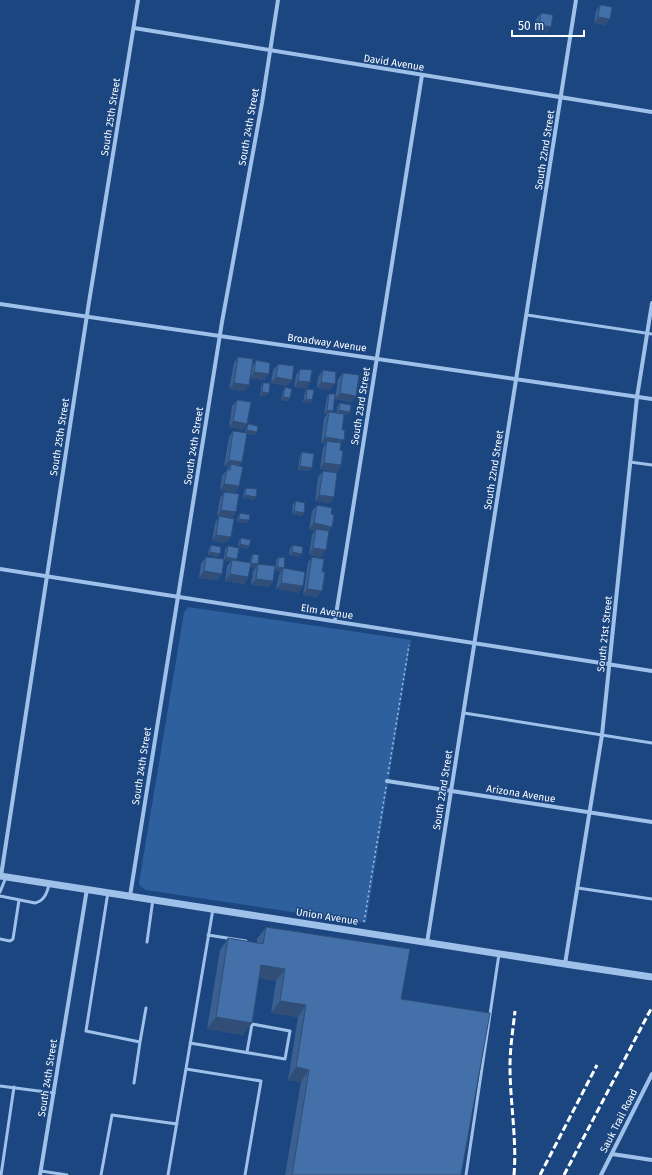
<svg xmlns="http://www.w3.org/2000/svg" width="652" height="1175" font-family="'Fira Sans',sans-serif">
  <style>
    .park { fill: #2e609e }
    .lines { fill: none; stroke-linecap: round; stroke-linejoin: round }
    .path { stroke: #9fc0e9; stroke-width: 1.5; stroke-dasharray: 2 3; stroke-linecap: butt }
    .service { stroke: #9fc0e9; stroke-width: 3 }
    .minor { stroke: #9fc0e9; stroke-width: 4 }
    .tertiary { stroke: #9fc0e9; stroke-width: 7 }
    .rail { stroke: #fff; stroke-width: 3; stroke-dasharray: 7 3; stroke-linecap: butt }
    .wall { fill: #3a6092 }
    .shaded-wall { fill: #304e77 }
    .building { fill: #4470aa; stroke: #304e77 }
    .labels { text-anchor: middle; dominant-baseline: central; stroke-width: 3; stroke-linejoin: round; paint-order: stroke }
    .street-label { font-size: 10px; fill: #fff; stroke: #1b4680 }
  </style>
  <rect width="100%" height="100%" fill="#1b4680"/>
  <path class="park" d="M188 607 411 640 366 923 146 890 140 886 139 883 184 613Z"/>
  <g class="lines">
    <path class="path" d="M388 774 409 645
      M364 922 386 787"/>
    <path class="service" d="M527 315 652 334
      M630 462 652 465
      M464 713 652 743
      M578 888 652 899
      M0 892 6 877
      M108 892 86 1031 140 1042 146 1008
      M0 896 35 903C44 901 47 893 49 885
      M208 935 246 941
      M0 939 10 941 13 939 19 900
      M147 942 153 899
      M190 1043 285 1059 290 1031 252 1024 247 1052
      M186 1069 261 1081 245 1175
      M134 1083 140 1042
      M0 1086 54 1093
      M41 1171 67 1175
      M1 1175 14 1087
      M101 1175 112 1115 177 1124
      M168 1175 213 909
      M466 1175 499 954"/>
    <path class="minor" d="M134 28 652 112
      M0 304 652 399
      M0 569 652 671
      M335 621 422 75
      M387 781 652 822
      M1 876 89 302 138 0
      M130 896 222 322 262 103 278 0
      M427 943 576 0
      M565 964 602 735 637 397 652 303
      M612 1154 652 1160
      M40 1175 87 889
      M601 1175 652 1074"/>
    <path class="tertiary" d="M0 876 565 964 652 977"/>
    <path class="rail" d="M514 1175C517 1139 510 1103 510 1066 510 1048 513 1029 515 1011
      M540 1175 597 1065
      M564 1175 652 1007"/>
  </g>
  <path class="wall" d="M600 5 606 25 594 23 596 11Z
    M541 13 546 33 535 31 536 19Z
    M238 357 249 385 244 391 229 389 234 363Z
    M256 360 269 374 264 380 250 378 252 367Z
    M278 364 292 380 287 386 271 383 273 370Z
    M300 369 310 382 306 389 294 387 296 375Z
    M323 370 330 390 317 388 318 377Z
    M343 373 352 402 335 399 338 379Z
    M263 383 267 396H260L261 386Z
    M285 387 288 401 281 400 283 391Z
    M307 389 312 400 310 403 303 402 305 392Z
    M329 394 333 412 337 413V407L340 403 348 415 344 414 340 450 341 465 337 472 320 469 323 448 326 444 321 443 324 418 327 414H324L327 397Z
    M237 400 243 430 229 427 232 406Z
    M248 424 257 432 255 435 246 434 242 462 239 466V486L235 493 220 490 222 476 229 467 224 466 229 437 233 431 245 433 246 428Z
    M302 452 310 471 298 470 300 455Z
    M323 471 334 497 330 503 315 501 318 477Z
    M246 488 254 500 243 498 244 491Z
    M224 492 232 518 231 537 226 543 212 541 215 523 219 517 217 516 220 498Z
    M296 501 304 513 301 516 292 514 293 504Z
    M317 505 329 532 321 557 309 555 312 535 315 531 309 530 312 511Z
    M240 513 247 523 237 522 238 516Z
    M241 538 249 546 247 549 238 547 239 541Z
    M211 545 218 557 208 555 209 548Z
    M293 545 300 557 289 555 290 548Z
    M228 546 237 559 236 560 250 563 251 557 253 554 255 568 250 567 248 577 244 584 225 581 227 566 231 561 224 560 222 574 217 580 199 578 201 563 206 557 224 559 225 549Z
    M279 557 284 568 299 593 276 589 279 575 281 571 275 570 276 560Z
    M312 557 318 597 303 595 308 563Z
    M258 564 273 581 269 587 251 585 253 571Z
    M266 927 401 999 461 1175H285L301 1082 288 1080 298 1017 271 1013 276 981 259 978 252 1023 243 1035 207 1029 220 950 228 938 257 943V939Z"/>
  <path class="shaded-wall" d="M598 17 610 19 606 25 594 23Z
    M539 25 551 27 546 33 535 31Z
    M254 372 269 374 264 380 250 378Z
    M276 377 292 380 287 386 271 383Z
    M298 381 310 382 306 389 294 387Z
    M321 382 335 384 330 390 317 388Z
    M234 383 249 385 244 391 229 389Z
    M262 392 269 393 267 396H260Z
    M340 393 356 396 352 402 335 399Z
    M283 397 290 398 288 401 281 400Z
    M306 399 312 400 310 403 303 402Z
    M327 410 333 411 331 414 329 412 327 414H324Z
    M339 410 350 412 348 415 337 413Z
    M233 421 247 424 243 430 229 427Z
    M247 430 257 432 255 435 245 434Z
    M325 437 344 440 339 446 327 441 326 444 321 443Z
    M229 460 242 462 238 468 231 464 229 467 224 466Z
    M324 463 341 465 337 472 320 469Z
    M300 466 312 468 310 471 298 470Z
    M224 484 239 486 235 493 220 490Z
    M245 495 256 497 254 500 243 498Z
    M319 495 334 497 330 503 315 501Z
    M221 510 236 512 232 519 217 516Z
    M294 511 304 513 301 516 292 514Z
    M239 519 249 520 247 523 237 522Z
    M314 523 332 527 328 533 316 529 315 531 309 530Z
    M216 535 231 537 226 543 212 541Z
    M240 544 249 546 247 549 238 547Z
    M313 548 326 550 321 557 309 555Z
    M210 552 220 554 218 557 208 555Z
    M292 552 302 554 300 557 289 555Z
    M226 557 237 559 235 562 232 560 231 561 223 560Z
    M251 563 258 564 255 568 249 567Z
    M277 567 284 568 281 571 275 570Z
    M204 571 222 574 217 580 199 578Z
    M230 574 248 577 244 584 225 581Z
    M256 579 273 581 269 587 251 585Z
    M281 583 303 586 299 593 276 589Z
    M307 589 322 591 318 597 303 595Z
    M261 965 285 969 276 981 253 977Z
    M280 1001 306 1005 298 1017 271 1013Z
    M216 1017 252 1023 243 1035 207 1029Z
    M296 1067 309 1070 301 1082 288 1080Z"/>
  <path class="building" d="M600 5 612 7 610 19 598 17Z
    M541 13 553 15 551 27 539 25Z
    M238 357 253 359 249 385 234 383Z
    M256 360 270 363 269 374 254 372Z
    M278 364 294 366 292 380 276 377Z
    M300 369 312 370 310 382 298 381Z
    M323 370 336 372 335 384 321 382Z
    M343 373 359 375 356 396 340 393Z
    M263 383H270L269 393 262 392Z
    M285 387 292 389 290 398 283 397Z
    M307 389 314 390 312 400 306 399Z
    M329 394H335L333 411 327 410Z
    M237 400 251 402 247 424 233 421Z
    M340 403 351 405 350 412 339 410Z
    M329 412 344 414 342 430H345L344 440 325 437Z
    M248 424 258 426 257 432 247 430Z
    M233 431 247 433 242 462 229 460Z
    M327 441 341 443 340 450 343 451 341 465 324 463Z
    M302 452 314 454 312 468 300 466Z
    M231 464 243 467 239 486 224 484 227 470H230Z
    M323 471 337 473 334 497 319 495Z
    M246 488 257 489 256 497 245 495Z
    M224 492 239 494 236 512 221 510Z
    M296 501 305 503 304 513 294 511Z
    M317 505 332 508 331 514 334 515 332 527 314 523Z
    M240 513 250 515 249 520 239 519Z
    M219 516 234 519 231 537 216 535Z
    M316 529 329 531 326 550 313 548Z
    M241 538 251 540 249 546 240 544Z
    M211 545 221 547 220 554 210 552Z
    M293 545 303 547 302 554 292 552Z
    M228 546 239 548 237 559 226 557Z
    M253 554 259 555 258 564 251 563Z
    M206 557 224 559 222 574 204 571Z
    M279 557 285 558 284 568 277 567Z
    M312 557 324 559 322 572H325L322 591 307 589Z
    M232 560 251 563 248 577 230 574Z
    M258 564 275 566 273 581 256 579Z
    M283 568 305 572 303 586 281 583Z
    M266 927 410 949 401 999 490 1013 461 1175H292L309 1070 296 1067 306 1005 280 1001 285 969 261 965 252 1023 216 1017 228 938 263 944Z"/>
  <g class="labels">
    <g class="street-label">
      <text transform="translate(394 63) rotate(9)">David Avenue</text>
      <text transform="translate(111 117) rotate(-81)">South 25th Street</text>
      <text transform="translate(249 127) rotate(-80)">South 24th Street</text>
      <text transform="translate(545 150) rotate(-81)">South 22nd Street</text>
      <text transform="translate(327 343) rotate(8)">Broadway Avenue</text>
      <text transform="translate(361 406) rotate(-81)">South 23rd Street</text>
      <text transform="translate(60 437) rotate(-81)">South 25th Street</text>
      <text transform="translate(194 446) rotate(-81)">South 24th Street</text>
      <text transform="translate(494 470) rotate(-81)">South 22nd Street</text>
      <text transform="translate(327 612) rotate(9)">Elm Avenue</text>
      <text transform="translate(605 634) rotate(-84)">South 21st Street</text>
      <text transform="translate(142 766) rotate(-81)">South 24th Street</text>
      <text transform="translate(443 790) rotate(-81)">South 22nd Street</text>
      <text transform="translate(521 794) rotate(9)">Arizona Avenue</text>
      <text transform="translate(327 917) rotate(9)">Union Avenue</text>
      <text transform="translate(48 1078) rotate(-81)">South 24th Street</text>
      <text transform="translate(619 1121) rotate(-63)">Sauk Trail Road</text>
    </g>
  </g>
  <path d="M512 30v6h72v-6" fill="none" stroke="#ffffff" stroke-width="2"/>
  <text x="518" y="30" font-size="12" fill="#ffffff" stroke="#1b4680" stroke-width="3" paint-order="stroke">50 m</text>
</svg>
